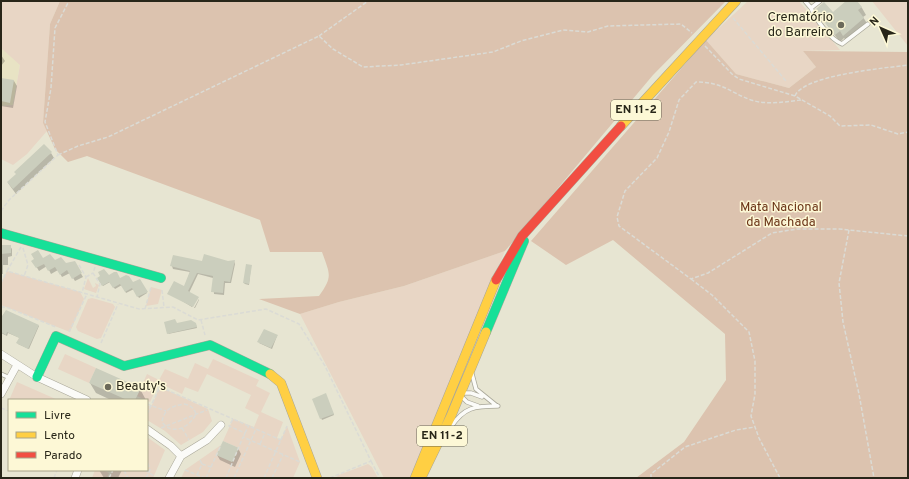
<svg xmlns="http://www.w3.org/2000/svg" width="909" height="479" font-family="Overpass,sans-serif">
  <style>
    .built { fill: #e8e3c4 }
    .green { fill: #e8d6c5 }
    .forest { fill: #dcc3af }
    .shadow { fill: #0003 }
    .building { fill: #cbcebd }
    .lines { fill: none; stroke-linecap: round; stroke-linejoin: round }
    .lane-casing { stroke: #a9a799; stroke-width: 5 }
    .street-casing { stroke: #a9a799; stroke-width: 8 }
    .fast-casing { stroke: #a9a799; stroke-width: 10 }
    .slow-casing { stroke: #a9a799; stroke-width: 10 }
    .jam-casing { stroke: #a9a799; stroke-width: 10 }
    .path { stroke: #dbdbd5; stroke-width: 1.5; stroke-dasharray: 4 2; stroke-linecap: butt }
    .lane { stroke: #fbfbf8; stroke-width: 3.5 }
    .street { stroke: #fbfbf8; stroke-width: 7 }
    .fast { stroke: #16e098; stroke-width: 9 }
    .slow { stroke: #ffcf43; stroke-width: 9 }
    .jam { stroke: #f24e42; stroke-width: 9 }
    .poi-dot { fill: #6b695a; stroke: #fdf8d6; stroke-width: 1.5 }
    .labels { text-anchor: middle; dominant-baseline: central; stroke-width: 3; stroke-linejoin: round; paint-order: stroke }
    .shield { fill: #fdf8d6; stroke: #686552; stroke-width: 1 }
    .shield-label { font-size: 12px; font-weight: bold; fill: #282619 }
    .poi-label { font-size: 13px; fill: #282619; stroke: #fdf8d6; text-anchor: end }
    .park-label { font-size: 13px; fill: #6a3316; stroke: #fdf8d6 }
  </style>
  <rect width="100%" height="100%" fill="#e7e5d2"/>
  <path class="built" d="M1 48 20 64 13 105 1 106Z"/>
  <path class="green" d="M1 1H60L50 24 43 123 47 131 27 154 13 165 1 159V106L13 105 20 65 1 48Z
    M748 1H799L840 50 803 51 816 67 789 88 736 74 706 40Z
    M872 1H908V46Z
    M505 251 410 478H384L300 314 339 302 404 286Z
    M7 271 80 292 84 299 70 332 1 305V283Z
    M88 278 93 288 96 286 95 283 99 285 96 293 84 289Z
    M151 287 162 290 158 304 146 306Z
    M92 298 113 304 115 307 101 338 97 339 78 331 76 327 88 299Z
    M65 354 96 368 89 383 58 369Z
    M213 359 259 380 256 386 270 393 261 412 283 422 277 438 281 440 287 426 300 462 293 478H181L185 470 221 445 216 455 233 462 239 448 223 441 233 419 254 427 259 415 245 408 251 395 207 374 198 392 185 387 182 394 159 383 150 402 137 396 147 374 159 380 165 369 188 379 195 363 208 369Z
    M17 382 58 400H9V406L7 405Z
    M160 387 208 409 212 421 203 432 181 445 165 431 147 420V405L151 407Z
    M147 437 165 450 153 478H109L113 470H147Z
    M368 464 372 467 378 478H340L336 476Z
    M95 470H103L109 473 107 478H92Z"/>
  <path class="forest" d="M60 1H726L653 75 505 251 404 286 339 302 300 314 259 299 319 296C333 276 330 275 322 252H270L260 220 87 156 68 162 55 149 43 123 50 24Z
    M706 40 736 74 789 88 816 67 803 51 908 52V478H636L684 442 726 380 725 334 613 240 566 265 531 241Z"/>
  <path class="shadow" d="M847 1H856L862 8 866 15 863 17 868 25 848 42 844 38 840 42 821 17 832 14Z
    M1 55 5 61 1 66Z
    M1 79 14 81 17 86 13 108 1 106Z
    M51 153 54 158 16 194 8 183Z
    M1 246H10L12 249V256L8 257V265H3V274H1Z
    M43 259 66 264 74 262 83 277 75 281 70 273 62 277 58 270 51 274 47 266 39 271 33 261Z
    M234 261 235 264 231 283H225L224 295 214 294 213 278 198 274 189 293 197 298 192 307 169 293 185 288 190 272 173 269 172 266Z
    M251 266 249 285 245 284 244 283Z
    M109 276 132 283 140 280 147 293 139 298 134 289 126 293 122 285 115 289 110 282 103 286 99 278Z
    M199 299V300L195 308H194Z
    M6 311 39 326 29 349 18 344 20 338 8 333 7 336 1 333V318Z
    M176 324 196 325 197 328 168 334Z
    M277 336 272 349 259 343Z
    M90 383 140 389 146 400H111L96 393Z
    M325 395 334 415 322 420 314 400Z
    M238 448 241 454 235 467 220 460 217 455Z
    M99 470H122L118 478H104Z"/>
  <path class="building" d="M846 1H857L862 7 858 10 864 18 843 36 840 31 835 35 815 10 824 2 833 12Z
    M1 78 14 80 10 103 1 101Z
    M44 144 52 152 13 189 7 182 16 174 14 172Z
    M1 245H11V253L1 254Z
    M38 250 43 258 50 254 55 260 61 257 66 263 75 261 82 273 72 279 67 270 60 275 55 267 48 271 44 264 36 268 31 261 34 259 31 254Z
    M204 254 228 261 235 260 230 282 224 281 223 293 211 292 213 276 197 273 188 291 199 297 193 307 167 294 174 281 184 286 190 271 170 266 173 255 202 261Z
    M246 264 252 265 249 284 243 283Z
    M104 269 109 275 114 272H117L120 278 126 275 129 276 133 282 140 279 148 292 137 297 132 288 125 292 120 284 113 288 109 282 102 286 97 278 100 276 98 272Z
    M6 310 39 325 28 349 16 343 19 338 7 332 6 335 1 332V318Z
    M175 319 177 323 191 320 196 323 197 327 167 334 164 322Z
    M264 329 278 335 271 348 257 342Z
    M96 368 141 388 135 400H127L89 383Z
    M326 393 334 414 320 419 312 399Z
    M223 441 239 448 232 462 216 455Z"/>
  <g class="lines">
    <defs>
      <path id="lane" d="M805 1 811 8 820 1
        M811 8C816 20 830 39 842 44L868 24
        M1 374 10 378
        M472 374 476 389 497 406
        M463 393H471L482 397
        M462 397 467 402 478 406
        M451 427C464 407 475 406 498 406"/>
      <path id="street" d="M1 354 37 377 87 400
        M1 394 17 365
        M147 429 171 446 181 456
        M75 478 78 470
        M169 478 181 456 207 440 221 425"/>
      <path id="fast" d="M1 233 161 278
        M486 332 524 241
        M37 377 56 336 124 366 210 345 270 374"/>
      <path id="slow" d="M621 126 736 1
        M270 374 281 383 317 478
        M415 478 496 280
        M421 478 451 416 486 332"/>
      <path id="jam" d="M496 280 522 236 621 126"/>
    </defs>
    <use href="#lane" class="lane-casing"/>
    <use href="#street" class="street-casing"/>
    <use href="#fast" class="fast-casing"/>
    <use href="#slow" class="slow-casing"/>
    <use href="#jam" class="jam-casing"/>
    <path class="path" d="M733 18 786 81
      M319 36 368 1
      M705 46 732 74 739 79 795 96 830 116 840 126 871 125 898 134 908 132
      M795 96C803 75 886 68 908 65
      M801 100C784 102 767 105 751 100 729 92 723 82 696 82L679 100 669 132 657 158 625 191 617 217 619 226 691 279 708 273 772 233 797 229H839L908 236
      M58 155 78 146 108 137 319 36 333 49 363 67 401 65 493 52 521 41 563 30 588 32 608 26 681 24 692 33
      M1 211 9 200 58 155 45 122 51 88 55 28 69 1
      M849 230 839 283 843 322 859 394 874 478
      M21 247 7 271 139 309 173 307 198 320 266 309 299 324 325 366 371 461 332 477 335 478
      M23 248 28 265 24 276
      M79 265 86 277 82 293
      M95 267 93 273 100 284 97 297
      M86 277 93 273
      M691 279 712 295 749 332 755 361V394L751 416 759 438 780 478
      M1 283 7 271
      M162 290 164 307
      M1 307H6L56 327
      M145 309 151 287
      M201 320 205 335
      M69 332 87 294
      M101 343 118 304
      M137 400H140
      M147 404 166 411
      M184 404C190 405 194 408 196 414 189 428 172 436 162 422 164 409 172 406 184 404Z
      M1 408 9 411
      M147 414 160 387 233 419
      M161 428 207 410
      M182 428 189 440
      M245 433 249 425
      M244 436 245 433 229 426 233 419 281 440
      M147 444 149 438
      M260 444 265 433
      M200 460 202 464
      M371 461 380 478
      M124 470 128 478
      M145 470 154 476
      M185 470 205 478
      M197 475 202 464 211 467
      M54 478 57 470
      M109 478 113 470
      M146 478 150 470 147 461
      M206 478 221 445
      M226 478 243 437 300 462
      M234 478 256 429
      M264 478 287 426
      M272 478 283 455
      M651 478V474L685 447 736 430 755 427"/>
    <use href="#lane" class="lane"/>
    <use href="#street" class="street"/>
    <use href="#fast" class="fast"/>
    <use href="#slow" class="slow"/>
    <use href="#jam" class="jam"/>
  </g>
  <g class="poi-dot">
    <circle cx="841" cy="25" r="4"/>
    <circle cx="108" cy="387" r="4"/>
  </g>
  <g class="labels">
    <g class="shield">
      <rect x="611" y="100" width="50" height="20" rx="3"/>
      <rect x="417" y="426" width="50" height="20" rx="3"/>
    </g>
    <g class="shield-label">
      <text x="636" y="110">EN 11-2</text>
      <text x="442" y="436">EN 11-2</text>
    </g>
    <g class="poi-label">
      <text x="833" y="18">Crematório<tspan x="833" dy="15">do Barreiro</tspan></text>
      <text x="116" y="387" text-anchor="start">Beauty's</text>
    </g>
    <g class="park-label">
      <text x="781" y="208">Mata Nacional<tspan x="781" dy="15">da Machada</tspan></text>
    </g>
  </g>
  <rect width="909" height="479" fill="none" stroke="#282619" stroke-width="4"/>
  <rect x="8" y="399" width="140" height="72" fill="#fdf8d6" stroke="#a8a48a"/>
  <rect x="16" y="412" width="20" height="6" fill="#16e098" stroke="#a8a48a"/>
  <text x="44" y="419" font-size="12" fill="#282619">Livre</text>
  <rect x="16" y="432" width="20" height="6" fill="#ffcf43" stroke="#a8a48a"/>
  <text x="44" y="439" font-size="12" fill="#282619">Lento</text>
  <rect x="16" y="452" width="20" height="6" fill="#f24e42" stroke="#a8a48a"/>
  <text x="44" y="459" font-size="12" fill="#282619">Parado</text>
  <g transform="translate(881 28) rotate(315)" stroke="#fdf8d6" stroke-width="3" paint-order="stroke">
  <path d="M0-3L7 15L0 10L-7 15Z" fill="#282619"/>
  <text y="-6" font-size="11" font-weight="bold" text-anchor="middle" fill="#282619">N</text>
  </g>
</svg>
